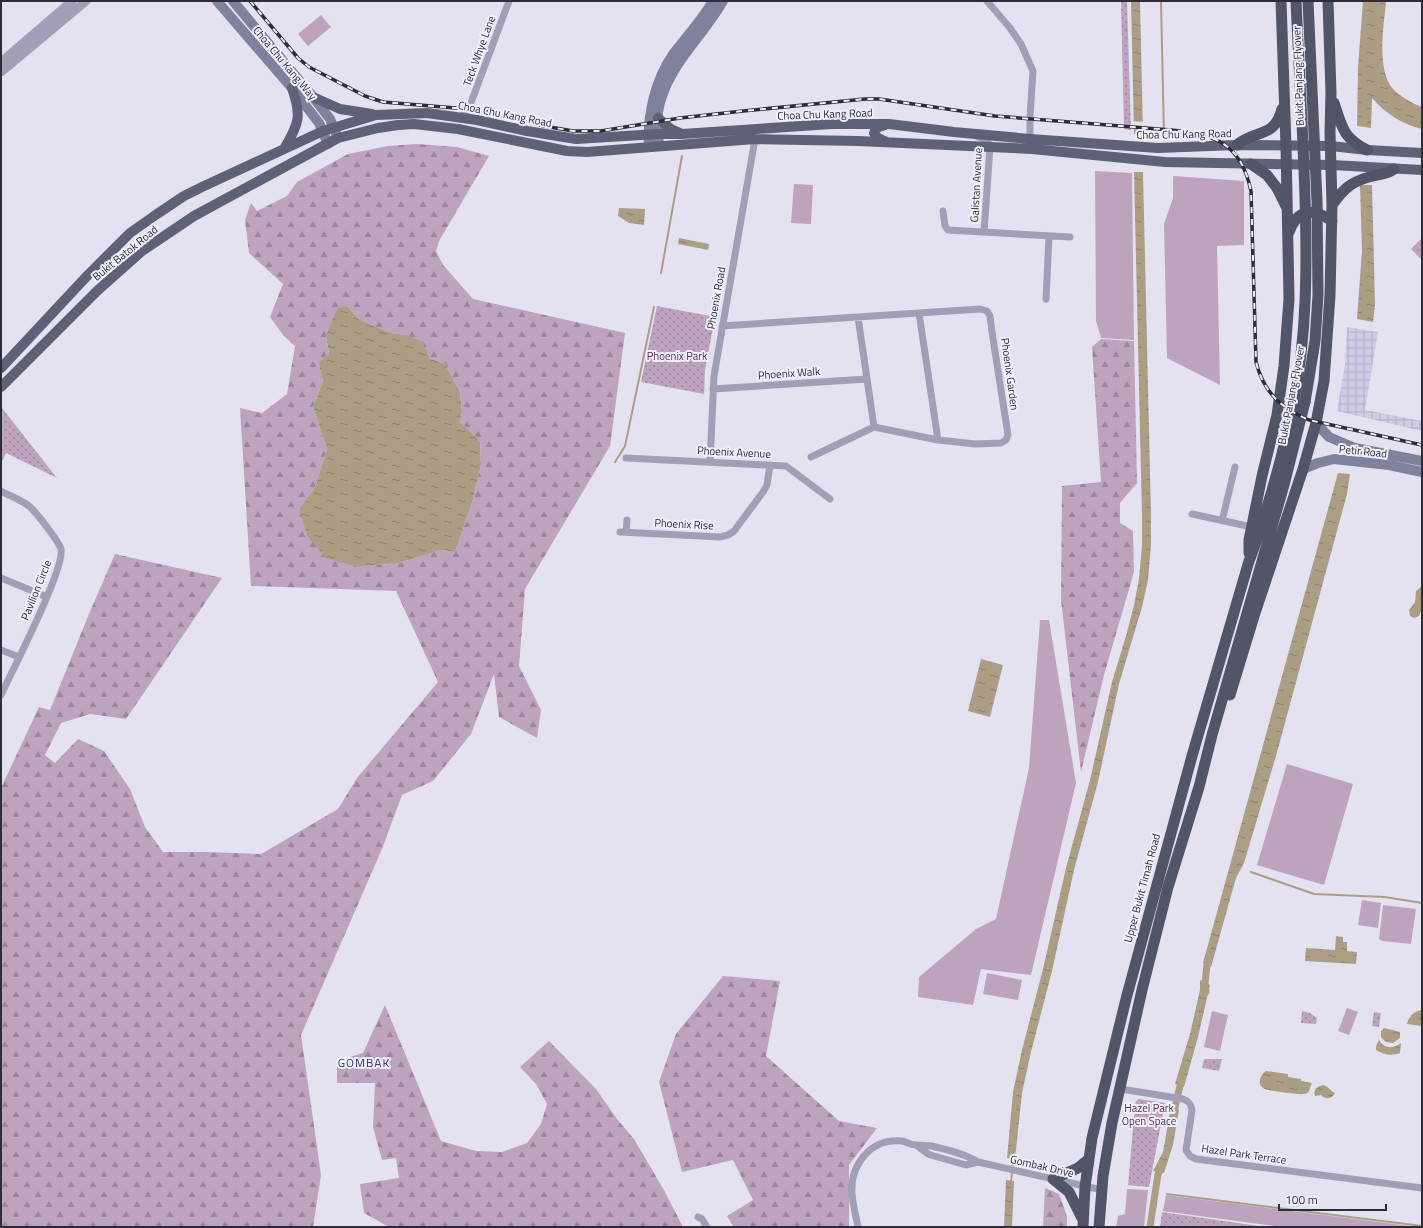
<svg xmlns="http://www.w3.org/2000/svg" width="1423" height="1228" font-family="'Titillium Web',sans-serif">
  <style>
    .grass { fill: #bea3bf }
    .forest { fill: url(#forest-firs); fill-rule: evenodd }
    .park { fill: url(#park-dots) }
    .plaza { fill: url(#plaza-grid) }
    .water { fill: url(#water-ripples) }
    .pier { fill: #e4e2f1 }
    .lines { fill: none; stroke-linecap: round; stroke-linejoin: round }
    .stream { stroke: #ac9e84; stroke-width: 2 }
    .canal { stroke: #ac9e84; stroke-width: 7 }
    .minor { stroke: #a19fb8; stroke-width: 7 }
    .tertiary { stroke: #a19fb8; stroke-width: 9 }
    .secondary { stroke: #80819c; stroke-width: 10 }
    .primary { stroke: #5f6178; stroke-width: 10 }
    .trunk { stroke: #525468; stroke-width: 11 }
    .rail-casing { stroke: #2c2d38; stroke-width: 3.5 }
    .rail { stroke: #f0eff9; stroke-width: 2; stroke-dasharray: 6; stroke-linecap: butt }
    .trunk-bridge { stroke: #525468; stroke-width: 11 }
    .labels { text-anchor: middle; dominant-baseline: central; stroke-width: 4; stroke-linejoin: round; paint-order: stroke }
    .street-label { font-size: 11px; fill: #2c2d38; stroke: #f0eff9 }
    .park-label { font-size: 11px; fill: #533354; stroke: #f0eff9 }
    .neighbourhood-label { font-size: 12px; letter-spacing: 1px; fill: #2e3a7f; stroke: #f0eff9 }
  </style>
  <defs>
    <pattern id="forest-firs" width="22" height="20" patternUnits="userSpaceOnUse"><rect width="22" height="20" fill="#bea3bf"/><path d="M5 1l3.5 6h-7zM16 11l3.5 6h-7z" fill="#9b859c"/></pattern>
    <pattern id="park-dots" width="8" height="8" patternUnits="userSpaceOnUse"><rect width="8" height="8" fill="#bea3bf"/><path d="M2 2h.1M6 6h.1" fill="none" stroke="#9b859c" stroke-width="1.8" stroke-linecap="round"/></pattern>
    <pattern id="plaza-grid" width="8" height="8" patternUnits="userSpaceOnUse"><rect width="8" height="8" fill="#d0cbe7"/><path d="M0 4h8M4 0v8" fill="none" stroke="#b3afc7"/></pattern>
    <pattern id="water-ripples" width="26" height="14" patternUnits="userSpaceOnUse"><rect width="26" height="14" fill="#ac9e84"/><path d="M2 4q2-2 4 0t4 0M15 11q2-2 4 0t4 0" fill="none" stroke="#8c816d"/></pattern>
  </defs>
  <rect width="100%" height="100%" fill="#e4e2f1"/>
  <path class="grass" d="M321 15 331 27 308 46 298 34Z
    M1095 171 1132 173 1134 340 1101 338 1096 321Z
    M1173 176 1244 181V245L1217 246 1220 385 1167 358 1164 224 1173 198Z
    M794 184 813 185 811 224 791 223Z
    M1040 620H1049L1076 783 1031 975 981 969 973 1005 918 997 919 977 976 929 996 919 1029 768Z
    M1287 764 1353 784 1324 885 1257 865Z
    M1362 900 1381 903 1378 928 1358 925Z
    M1383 905 1416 909 1411 944 1382 941 1379 939Z
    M987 973 1022 980 1018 1000 983 994Z
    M1347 1008 1358 1012 1349 1035 1338 1031Z
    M1212 1011 1228 1015 1220 1051 1204 1047Z
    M1127 1189 1148 1190 1144 1227H1116L1118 1216 1125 1214Z
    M1166 1195 1418 1227H1281L1163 1211Z"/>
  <path class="forest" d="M417 144 457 147 489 156 439 241 436 251 443 265 473 299 625 333 610 446 525 589 519 666 541 710 537 738 499 717 494 674 471 734 433 781 402 795 382 849 301 1035 321 1175 313 1227H1V788L39 707 50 710 91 609 115 554 222 578 126 719 90 714 61 723 45 755 55 763 78 739 104 751 130 789 145 827 163 852H204L261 854 338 809 357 778 438 682 396 591 251 586 240 408 262 413 287 394 295 346 284 336 270 317 283 284 249 253 245 220 251 203 257 211 287 196 297 182 348 154 388 146ZM347 306 360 320 391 333 406 335 429 358 445 364 460 392 462 412 460 422 480 441 481 465 472 503 455 552 441 550 399 563 358 567 299 509 315 487 327 449 313 407 323 381 318 362 329 354 326 336Z
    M1101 339 1134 341 1137 483 1120 503V523L1133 531 1134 572 1104 675 1081 772 1061 600 1062 486 1101 482 1092 347Z
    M723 976 780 981 766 1056 839 1121 877 1128 849 1165V1227H734L727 1216 753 1200 733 1160 682 1172 659 1082 676 1034Z
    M385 1005 441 1141 476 1151 502 1152 527 1143 541 1124 547 1104 536 1084 520 1067 549 1041 596 1089 617 1119 634 1139 665 1192 683 1227H389L364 1213 360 1184 399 1178 396 1158 382 1160 373 1127 375 1083H337V1061L363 1053Z
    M1045 1188 1059 1194 1067 1216V1227H1043Z"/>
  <path class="park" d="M1121 1H1127L1131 130 1124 129Z
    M1422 238V258L1421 259 1411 249Z
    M657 306 715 317 705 370 704 394 641 382Z
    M2 408 57 478 6 453 1 464Z
    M1302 1011 1310 1013 1317 1018 1316 1024 1301 1023Z
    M1374 1012 1381 1013 1379 1027 1372 1026Z
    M1204 1059H1222L1219 1071 1202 1068Z
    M1139 1099 1165 1103 1149 1187 1128 1185 1135 1105 1136 1101Z
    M1162 1212 1266 1227H1160Z"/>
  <path class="plaza" d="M1347 327 1378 332 1365 410 1422 421V431L1337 411 1345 364Z"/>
  <path class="water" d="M1131 1H1140L1143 134H1134Z
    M1363 1H1386C1384 26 1376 69 1393 89 1401 97 1412 103 1422 107V129C1402 124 1386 114 1372 98L1371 128 1357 126 1358 67Z
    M1134 172H1143L1151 516V545L1148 580 1142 607 1119 684 1098 782 1074 870 1052 971 1031 1052 1022 1093 1015 1159 1007 1158 1013 1092 1022 1050 1043 969 1066 868 1090 780 1112 682 1126 636 1134 605 1139 579 1142 545V517Z
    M1360 185H1372L1375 305 1373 322 1357 319 1362 251Z
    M619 208 645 209 644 225 629 223 618 216Z
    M679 238 709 244 708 250 678 244Z
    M347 306 360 320 391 333 406 335 423 342 429 358 445 364 460 392 462 412 460 422 480 441 481 465 472 503 455 552 441 550 399 563 358 567 326 558 308 537 299 509 315 487 327 449 313 407 323 381 318 362 329 354 326 336 337 309Z
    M1338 473 1350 474 1347 494 1276 756 1244 863 1236 878 1211 967 1203 963Z
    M1422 586V608L1419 616 1414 618 1410 616 1409 610 1415 602 1416 591Z
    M981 659 1003 665 990 717 968 711Z
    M1336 936 1343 937V942H1347V951L1357 952 1356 964 1305 961 1306 948 1335 950Z
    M1200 980 1210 985 1198 1037 1184 1087 1175 1084 1190 1034 1200 990Z
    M1422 1006V1026L1407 1024C1409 1016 1413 1012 1421 1010Z
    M1384 1028 1400 1032V1038L1393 1043 1386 1042 1381 1037V1031Z
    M1379 1040C1385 1049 1393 1049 1401 1043L1400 1053C1392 1056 1384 1055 1376 1050V1046Z
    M1266 1071 1288 1074V1077L1301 1079V1081L1312 1083 1309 1091C1307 1093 1307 1094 1304 1094 1299 1095 1269 1091 1265 1089 1256 1085 1260 1075 1266 1071Z
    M1323 1085C1329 1086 1330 1091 1335 1093 1332 1099 1326 1100 1321 1095L1315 1096C1313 1090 1317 1086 1323 1085Z
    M1171 1107 1179 1110 1173 1145 1164 1173 1153 1171 1163 1152Z
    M1006 1180 1014 1181 1012 1227H1004Z"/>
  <path class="pier" d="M1132 121 1145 122V130L1132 129Z"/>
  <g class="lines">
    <path class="stream" d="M1161 1 1164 136
      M661 273 682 156
      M615 462 625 446 654 307
      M1251 872 1314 894 1385 897 1422 903
      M1012 1168 1013 1156
      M1011 1182 1012 1172
      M1167 1194 1422 1226"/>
    <path class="canal" d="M1206 992 1205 983 1207 965 1209 955
      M1173 1116 1182 1077
      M1150 1227 1158 1174 1162 1165"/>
    <path class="minor" d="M987 1 1010 28 1021 44 1033 71 1030 117V139
      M461 118 469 108 509 1
      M978 137C984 139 989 140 990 147L984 232
      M943 211 945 226 948 230 1070 237
      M1046 299 1049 236
      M919 313 938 440
      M858 317 874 427
      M722 326 980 309 987 311 990 316 992 332 1008 435 1006 440 1001 443 975 444 938 440 874 427 811 457
      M713 389 867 379
      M626 458 786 466 830 499
      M710 462 714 376 755 139
      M1 491C10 496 22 500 30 507 37 513 59 542 61 549 65 569 12 671 1 695
      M1192 514 1252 527
      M1222 521 1235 467
      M620 532 720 537 728 535 734 531 763 492 767 485 770 465
      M626 532 627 520
      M1 578 47 597
      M1 650 19 657
      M1121 1089 1183 1099C1189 1101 1191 1104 1192 1110L1186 1150 1190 1156 1196 1159 1422 1188
      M916 1145 928 1154 934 1156 966 1165 978 1162
      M698 1217 702 1219 707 1227
      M858 1227C856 1216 853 1205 852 1194 850 1164 871 1138 902 1141 907 1142 911 1145 916 1145 921 1146 927 1145 932 1146 947 1150 964 1153 978 1162L1102 1190"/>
    <path class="tertiary" d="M1 62 72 1
      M1 72 86 1"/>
    <path class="secondary" d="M217 1 292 88 319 123 328 144
      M233 1 313 97 330 119 338 138
      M659 146C658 135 657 123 658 112 665 68 702 38 723 1
      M649 147C647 115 655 80 674 53 687 36 702 20 713 1
      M1316 423 1329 437 1355 448 1422 461
      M1303 469 1318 463 1334 459 1389 465 1422 472"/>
    <path class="primary" d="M313 97 340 109 372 114
      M658 118 671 129 680 133
      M885 125 876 128 874 133 878 138 887 142
      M284 149C299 124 302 116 292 88
      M1 368 87 276 130 233 157 214 184 196 202 187 323 131 376 115 427 113 477 120 527 131 576 139 658 134H682L831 124H889L954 132 1030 139 1158 148 1237 145 1331 146 1367 150 1422 153
      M1 387 97 291 142 251 194 216 338 138 378 128 398 125 414 124 458 129 567 151 587 152 755 139 858 141 1032 149 1165 162 1332 165 1422 170"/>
    <path class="trunk" d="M1334 103C1342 127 1343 138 1367 150
      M1237 145C1256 129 1274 139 1282 109
      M1251 164 1267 175 1277 188 1286 206
      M1332 205C1344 188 1352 181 1373 176 1380 174 1388 174 1394 169
      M1289 232C1298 208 1313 208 1332 221
      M1249 553V540L1262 476 1277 415 1284 366 1289 299 1286 146 1281 1
      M1230 695 1255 613 1303 469 1316 423 1324 381 1330 295 1332 205 1330 133 1331 93 1328 1
      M1082 1218 1069 1192 1053 1179 1078 1168 1089 1159
      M1083 1227 1085 1187 1092 1138 1126 999 1192 756 1249 561C1258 539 1264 516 1271 494 1280 463 1288 432 1294 400
      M1099 1227 1103 1176 1112 1123 1142 990 1168 887 1199 787 1212 735 1284 485 1305 402"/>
    <defs>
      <path id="rail" d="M250 1 298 58 309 67 365 96 383 102 480 110 544 126 573 131H601L680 118 743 111 865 99H879L995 116 1171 130C1216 134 1241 144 1251 191L1256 362C1264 393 1281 408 1309 420L1422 445"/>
    </defs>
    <use href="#rail" class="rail-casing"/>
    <use href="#rail" class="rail"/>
    <path class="trunk-bridge" d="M1294 400C1307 334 1307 265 1305 198 1303 132 1299 67 1296 1
      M1305 402 1315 341 1318 295 1317 201 1308 1"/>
  </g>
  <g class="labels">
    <g class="street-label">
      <text transform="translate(479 51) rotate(-70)">Teck Whye Lane</text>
      <text transform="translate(285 63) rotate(50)">Choa Chu Kang Way</text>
      <text transform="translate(1298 76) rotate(-92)">Bukit Panjang Flyover</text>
      <text transform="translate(505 114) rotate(11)">Choa Chu Kang Road</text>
      <text transform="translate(825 114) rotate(-2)">Choa Chu Kang Road</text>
      <text transform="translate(1184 134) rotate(-1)">Choa Chu Kang Road</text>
      <text transform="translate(976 185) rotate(-87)">Galistan Avenue</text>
      <text transform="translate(125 253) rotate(-39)">Bukit Batok Road</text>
      <text transform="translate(716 298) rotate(-80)">Phoenix Road</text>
      <text transform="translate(789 373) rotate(-4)">Phoenix Walk</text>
      <text transform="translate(1010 374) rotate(82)">Phoenix Garden</text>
      <text transform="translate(1291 395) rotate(-79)">Bukit Panjang Flyover</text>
      <text transform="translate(1363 451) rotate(6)">Petir Road</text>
      <text transform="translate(734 452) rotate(3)">Phoenix Avenue</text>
      <text transform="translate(684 524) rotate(3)">Phoenix Rise</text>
      <text transform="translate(36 590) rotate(-68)">Pavilion Circle</text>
      <text transform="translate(1142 888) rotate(-75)">Upper Bukit Timah Road</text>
      <text transform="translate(1244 1154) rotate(8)">Hazel Park Terrace</text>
      <text transform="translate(1042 1166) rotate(13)">Gombak Drive</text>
    </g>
    <g class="park-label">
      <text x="677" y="356">Phoenix Park</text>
      <text x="1149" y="1108">Hazel Park<tspan x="1149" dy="13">Open Space</tspan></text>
    </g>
    <g class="neighbourhood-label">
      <text x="364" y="1062">GOMBAK</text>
    </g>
  </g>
  <rect width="1423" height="1228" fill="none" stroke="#2c2d38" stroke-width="4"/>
  <path d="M1279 1204v6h107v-6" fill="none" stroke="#2c2d38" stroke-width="2"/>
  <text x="1285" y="1204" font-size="12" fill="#2c2d38" stroke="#f0eff9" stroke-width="3" paint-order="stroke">100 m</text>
</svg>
